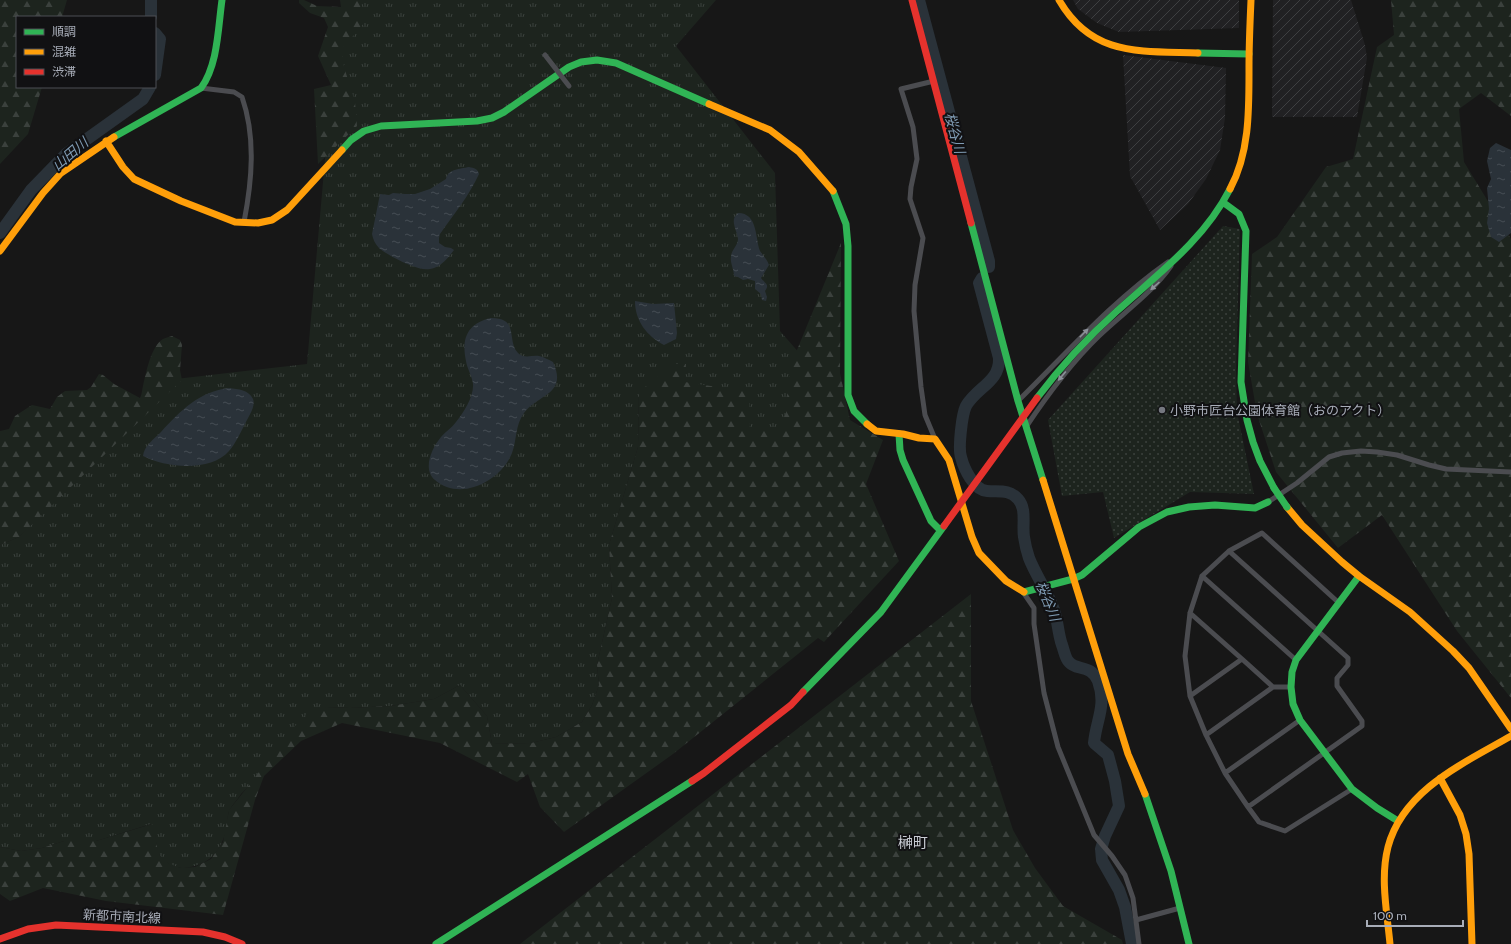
<svg xmlns="http://www.w3.org/2000/svg" width="1511" height="944" font-family="Cabin,'Noto Sans JP',sans-serif">
  <style>
    .industrial { fill: url(#industrial-furrows) }
    .grass { fill: url(#grass-tufts) }
    .forest { fill: url(#forest-firs) }
    .park { fill: url(#park-dots) }
    .water { fill: url(#water-ripples) }
    .lines { fill: none; stroke-linecap: round; stroke-linejoin: round }
    .river { stroke: #2a3239; stroke-width: 12 }
    .street { stroke: #4b4c50; stroke-width: 5 }
    .fast { stroke: #30b455; stroke-width: 7 }
    .slow { stroke: #ff9f0a; stroke-width: 7 }
    .jam { stroke: #e5322d; stroke-width: 7 }
    .street-bridge { stroke: #4b4c50; stroke-width: 5 }
    .fast-bridge { stroke: #30b455; stroke-width: 7 }
    .jam-bridge { stroke: #e5322d; stroke-width: 7 }
    .oneway { fill: #8c9099 }
    .poi-dot { fill: #757880; stroke: #111113; stroke-width: 1.5 }
    .labels { text-anchor: middle; dominant-baseline: central; stroke-width: 4; stroke-linejoin: round; paint-order: stroke }
    .poi-label { font-size: 13px; fill: #a8adb8; stroke: #111113; text-anchor: start }
    .street-label { font-size: 13px; fill: #a8adb8; stroke: #111113 }
    .water-label { font-size: 14px; font-style: italic; fill: #7f9bb3; stroke: #111113 }
    .quarter-label { font-size: 15px; fill: #c9ccd4; stroke: #111113 }
  </style>
  <defs>
    <pattern id="industrial-furrows" width="10" height="10" patternUnits="userSpaceOnUse"><rect width="10" height="10" fill="#212123"/><path d="M-1 1l2-2M0 10L10 0M9 11l2-2" fill="none" stroke="#3e3f41"/></pattern>
    <pattern id="grass-tufts" width="24" height="20" patternUnits="userSpaceOnUse"><rect width="24" height="20" fill="#1d241e"/><path d="M3 7l-1-3M5 7V3M7 7l1-3M15 17l-1-3M17 17v-4M19 17l1-3" fill="none" stroke="#3b413d"/></pattern>
    <pattern id="forest-firs" width="22" height="20" patternUnits="userSpaceOnUse"><rect width="22" height="20" fill="#1d241e"/><path d="M5 1l3.5 6h-7zM16 11l3.5 6h-7z" fill="#3b413d"/></pattern>
    <pattern id="park-dots" width="8" height="8" patternUnits="userSpaceOnUse"><rect width="8" height="8" fill="#1d241e"/><path d="M2 2h.1M6 6h.1" fill="none" stroke="#3b413d" stroke-width="1.8" stroke-linecap="round"/></pattern>
    <pattern id="water-ripples" width="26" height="14" patternUnits="userSpaceOnUse"><rect width="26" height="14" fill="#2a3239"/><path d="M2 4q2-2 4 0t4 0M15 11q2-2 4 0t4 0" fill="none" stroke="#464d54"/></pattern>
  </defs>
  <rect width="100%" height="100%" fill="#171717"/>
  <path class="industrial" d="M1073 0H1239V28L1119 32 1097 23 1078 9Z
    M1273 0H1351L1365 45 1367 58 1357 117H1272Z
    M1123 55 1226 68 1225 118 1220 150 1206 179 1188 204 1160 230 1130 176Z"/>
  <path class="grass" d="M354 0H716L676 46 775 173 780 331 801 355 783 437 747 431 639 392 638 447 609 545 612 598 597 665 599 685 592 705 582 722 556 737 531 743 492 744 487 716 460 685 434 699 390 706 350 708 326 707 241 794C238 799 233 804 230 809 227 814 228 821 227 827 221 852 210 865 184 868 177 869 165 863 160 856 154 846 158 834 151 824L96 841H64L42 848 21 851 0 847V545L19 537 167 380 307 364 335 46Z"/>
  <path class="forest" d="M0 0H67L62 17H17V87H42L28 134 0 164Z
    M299 0H304L317 6 341 7 340 0H361L364 23 342 49 344 67 355 102 357 126 318 164 314 89 331 85 318 56 328 27 324 18 310 13 299 3Z
    M1391 0H1511V116L1481 93 1459 109 1464 162 1511 239V698L1457 631 1382 515 1338 548 1276 472 1257 414 1248 362 1252 254 1277 237 1326 167 1353 159 1377 47 1394 35Z
    M841 243 840 373 850 420 883 440 866 484 899 561 824 642 818 638 673 754 564 832 540 807 528 774 517 782 440 743 342 723 301 741 264 776 255 800 223 915 106 901 43 888 10 901 0 894V847L21 851 42 848 64 841H96L152 824 155 830 157 847 160 856 168 863 180 868 195 867 211 859 223 842 229 810 254 779 274 751 294 727 311 710 326 707 350 708 390 706 434 699 460 685 487 716 492 744 531 743 556 737 582 722 592 705 599 685 597 665 612 598 609 545 638 447 639 392 673 364H686L685 382 749 392 750 428 777 433 786 413 790 367Z
    M172 336 180 340 182 345 180 370 182 380 19 537 0 545V431L9 429 15 416 32 405 50 409 57 397 65 391 87 390 91 387 99 374 103 375 114 384 140 398C142 394 142 390 143 386 146 373 151 346 163 339 165 338 169 337 172 336Z
    M971 594V701L1013 830 1035 868 1063 906 1122 940 1123 944H520Z"/>
  <path class="park" d="M1223 226 1240 229 1236 370 1237 412 1254 494 1190 492 1114 538 1103 492 1062 496 1048 420Z"/>
  <path class="water" d="M1496 143 1511 150V233L1499 242 1491 237 1487 223 1489 209 1487 188 1491 179 1487 161 1490 148Z
    M469 167C474 168 478 169 479 174 469 196 454 214 440 234L439 238V243L445 247 451 248 454 250C447 259 441 267 430 269 419 272 387 255 379 248 375 244 373 239 372 234L380 194 389 195 393 193 405 194H415L430 189 446 179C448 169 460 169 469 167Z
    M738 213C758 213 755 238 760 251 763 256 767 259 769 265L761 278C765 284 770 284 765 291L767 297 766 301 762 300 761 294 755 289V281L748 279 743 280 738 277 734 276C734 269 730 263 731 257 731 250 738 246 738 239 737 230 729 220 738 213Z
    M635 301 653 304 674 303 677 333 676 339 664 345C647 336 635 321 635 301Z
    M491 318C520 318 506 340 518 353 524 359 532 355 539 356 544 357 549 360 553 362 568 395 538 394 524 413 515 425 517 440 512 453 501 481 460 502 435 480 422 469 432 448 441 437 446 431 452 428 456 422 464 412 474 396 473 384 472 376 467 368 466 361 461 338 468 323 491 318Z
    M229 388C238 389 249 390 253 399 256 407 248 417 245 424 240 433 236 443 229 451 211 472 166 468 143 456 144 446 154 439 161 432 180 411 200 391 229 388Z"/>
  <g class="lines">
    <path class="river" d="M919 0 989 261V267
      M151 17V0
      M155 33 160 39 155 75
      M0 233 31 190 66 154 143 99 150 87
      M982 278 979 283 999 358C1000 382 977 387 966 406 962 414 958 448 961 457 964 469 974 490 987 491 999 492 1009 489 1018 499 1027 509 1022 525 1024 537 1025 544 1027 552 1029 558 1036 576 1048 592 1054 610 1058 621 1058 634 1062 645 1064 650 1065 658 1069 662 1076 671 1091 664 1098 681 1107 706 1096 720 1094 743L1108 755 1115 781 1119 806 1105 836 1101 849 1102 860 1119 890 1125 907 1132 944"/>
    <path class="street" d="M934 81 901 89 913 127 917 159 911 187 910 199 923 238 915 285 914 311 921 387 925 415 935 439
      M201 88 234 92 242 97C256 137 252 181 244 222
      M1018 401C1067 353 1111 302 1168 262
      M1026 427C1048 394 1071 363 1099 336 1123 313 1152 293 1171 266
      M1268 502 1297 483 1329 457 1342 453 1361 451 1377 452 1397 455 1429 465 1446 469 1511 472
      M1229 551 1348 658V665L1337 678V686L1362 721V726L1248 807 1259 822 1285 831 1352 789
      M1202 576 1296 660
      M1023 592 1034 608V624L1044 693 1058 747 1094 835 1112 856 1125 875 1133 898 1139 944
      M1190 613 1242 659
      M1190 696 1242 659 1273 687
      M1206 735 1273 687H1291
      M1225 773 1300 720
      M1248 807 1225 773 1206 735 1190 696 1185 656 1190 613 1202 576 1229 551 1262 533 1339 603
      M1136 920 1180 908"/>
    <path class="fast" d="M1198 53 1249 54
      M114 137 201 88C218 65 218 28 222 0
      M342 150 351 140 364 131 381 126 477 121 492 118 504 112 569 67 581 62 597 60 616 63 709 104
      M833 191 846 224 848 246V395L854 411 867 424
      M1224 203 1239 214 1246 231 1241 382 1247 420 1253 442 1260 461 1274 488
      M971 223 1018 401 1043 480
      M1037 398C1061 366 1088 337 1117 311 1159 273 1204 240 1230 189
      M899 434 900 450 903 460 931 521 940 530
      M1359 576 1296 660 1292 672 1291 687 1293 704 1300 720 1352 789 1377 808 1398 821
      M1024 592 1073 579 1082 575 1139 527 1167 512 1189 507 1215 505 1255 508 1268 502
      M803 692 881 612 944 526
      M1145 794 1171 871 1189 944
      M436 944 692 781"/>
    <path class="slow" d="M1059 0C1092 57 1140 51 1198 53
      M709 104 770 130 799 152 833 191
      M106 141 123 167 134 179 181 201 235 222 258 223 272 220 287 210 342 150
      M1230 189C1250 152 1249 108 1249 67 1249 45 1250 22 1251 0
      M0 251 43 193 61 173 114 137
      M867 424 876 431 903 434 919 438 935 439 949 460 972 537 979 553 1006 581 1024 592
      M1043 480 1128 754 1145 794
      M1287 507 1302 525 1342 562 1359 576 1410 612 1453 651 1469 668 1511 729
      M1440 778 1460 815 1466 834 1469 854 1472 944
      M1390 944C1387 912 1380 878 1388 847 1403 790 1464 763 1511 736"/>
    <path class="jam" d="M912 0 971 223
      M692 781 704 773 791 705 803 692
      M0 939 28 929 56 925 203 932 225 937 242 944"/>
    <path class="street-bridge" d="M545 55 569 86"/>
    <path class="fast-bridge" d="M1274 488 1287 507"/>
    <path class="jam-bridge" d="M944 526 1037 398"/>
  </g>
  <defs><path id="oneway-solid" d="M-6-.8H1V-3.2L6.5 0L1 3.2V.8H-6Z"/></defs>
  <g class="oneway">
    <use href="#oneway-solid" transform="translate(1155 286) rotate(138)"/>
    <use href="#oneway-solid" transform="translate(1084 333) rotate(-45)"/>
    <use href="#oneway-solid" transform="translate(1062 376) rotate(130)"/>
  </g>
  <circle class="poi-dot" cx="1162" cy="410" r="4"/>
  <g class="labels">
    <g class="poi-label">
      <text x="1170" y="410">小野市匠台公園体育館（おのアクト）</text>
    </g>
    <g class="street-label">
      <text transform="translate(122 916) rotate(3)">新都市南北線</text>
    </g>
    <g class="water-label">
      <text transform="translate(955 133) rotate(75)">桜谷川</text>
      <text transform="translate(70 154) rotate(-40)">山田川</text>
      <text transform="translate(1048 601) rotate(68)">桜谷川</text>
    </g>
    <g class="quarter-label">
      <text x="913" y="843">榊町</text>
    </g>
  </g>
  <rect x="16" y="16" width="140" height="72" fill="#111113" stroke="#4d4f55"/>
  <rect x="24" y="29" width="20" height="6" fill="#30b455" stroke="#4d4f55"/>
  <text x="52" y="36" font-size="12" fill="#a8adb8">順調</text>
  <rect x="24" y="49" width="20" height="6" fill="#ff9f0a" stroke="#4d4f55"/>
  <text x="52" y="56" font-size="12" fill="#a8adb8">混雑</text>
  <rect x="24" y="69" width="20" height="6" fill="#e5322d" stroke="#4d4f55"/>
  <text x="52" y="76" font-size="12" fill="#a8adb8">渋滞</text>
  <path d="M1367 920v6h96v-6" fill="none" stroke="#a8adb8" stroke-width="2"/>
  <text x="1373" y="920" font-size="12" fill="#a8adb8" stroke="#111113" stroke-width="3" paint-order="stroke">100 m</text>
</svg>
